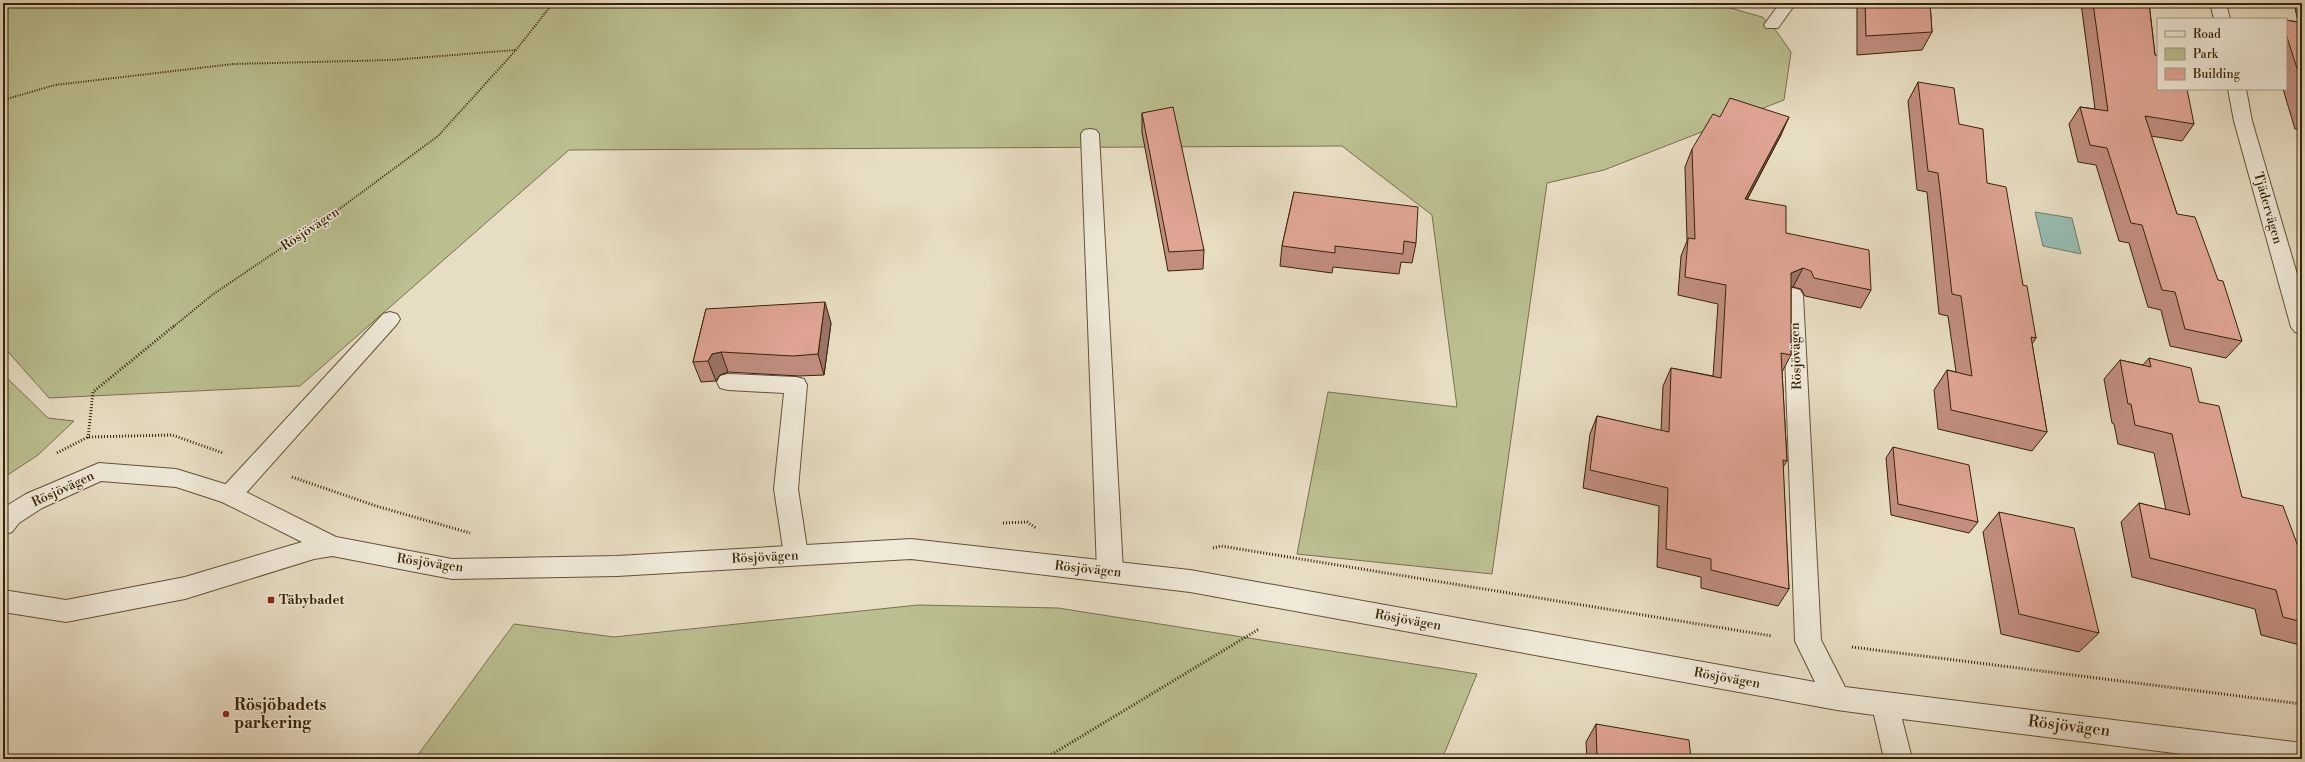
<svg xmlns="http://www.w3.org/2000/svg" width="2305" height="762" font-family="'Libre Bodoni',serif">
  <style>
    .green { fill: #bbbf90; stroke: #79714b }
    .water { fill: #97bcb2; stroke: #717f6d }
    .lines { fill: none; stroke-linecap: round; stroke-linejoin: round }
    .service-casing { stroke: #635235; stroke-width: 2 }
    .minor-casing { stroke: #635235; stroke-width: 2 }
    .path-far1 { stroke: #372306; stroke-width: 2; stroke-dasharray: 1 1.5; stroke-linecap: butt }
    .path { stroke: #372306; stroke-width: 3; stroke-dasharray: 1 2; stroke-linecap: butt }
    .service { fill: #efe9d8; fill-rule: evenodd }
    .minor { fill: #efe9d8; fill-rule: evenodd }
    .wall { fill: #c08d7f; stroke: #372306 }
    .shaded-wall { fill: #9c7368; stroke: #372306 }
    .building { fill: #dfa494; stroke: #372306 }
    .poi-dot { fill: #8f2418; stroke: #efe9d8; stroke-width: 1.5 }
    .labels { text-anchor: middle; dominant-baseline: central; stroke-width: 3; stroke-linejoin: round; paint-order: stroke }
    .street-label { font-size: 13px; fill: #372306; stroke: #efe9d8 }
    .poi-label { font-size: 13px; font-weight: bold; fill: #372306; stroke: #efe9d8; text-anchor: start }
    .near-poi-label { font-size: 16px; font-weight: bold; fill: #372306; stroke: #efe9d8; text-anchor: start }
    .near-street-label { font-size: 16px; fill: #372306; stroke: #efe9d8 }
  </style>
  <rect width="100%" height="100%" fill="#e7ddc3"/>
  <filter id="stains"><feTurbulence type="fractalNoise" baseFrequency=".005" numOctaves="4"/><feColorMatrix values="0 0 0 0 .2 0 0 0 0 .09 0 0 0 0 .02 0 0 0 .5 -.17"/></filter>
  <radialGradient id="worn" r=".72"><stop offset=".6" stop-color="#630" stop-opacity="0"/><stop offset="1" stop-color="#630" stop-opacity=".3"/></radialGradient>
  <path class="green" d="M3 3H1713L1762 17 1772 25 1791 52 1784 100 1604 170 1547 183 1492 574 1297 554 1328 392 1457 407 1432 215 1342 146 569 150 300 386 49 398 3 346Z
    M3 374 48 418 74 421 38 455 3 478Z
    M918 605 1058 608 1477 674 1442 759H415L514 624 614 637Z"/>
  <path class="water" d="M2035 212 2072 218 2081 254 2043 246Z"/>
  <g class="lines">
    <defs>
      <path id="service" d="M1090 129 1096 130 1099 134 1123 571 1119 578 1110 581 1101 578 1097 571 1081 134 1084 130Z
        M390 312 397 314 400 319 397 324 238 502 230 504 222 502 218 495 222 488 383 314Z
        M728 374 796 377 804 379 807 385 798 489 808 555 805 562 796 565 787 562 784 555 774 489 784 393 728 390 720 388 717 382 720 376Z"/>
      <path id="minor" d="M1780 3H1796L1778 28H1766L1764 25Z
        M2210 3H2226L2230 19H2214Z
        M2228 89H2246L2252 121 2302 291V334L2295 332 2291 327 2234 121Z
        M1793 288 1800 290 1803 295 1821 640 1845 687 2302 743V759H2222L1902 719 1912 759H1884L1874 715 1837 710 1190 592 911 559 617 576 452 579 332 556 314 559 185 599 66 622 3 612V590L66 600 185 577 302 542 222 502 176 487 101 481 42 508 19 523 12 532 3 535V508L26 494 99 463 176 469 238 488 336 537 452 559 617 556 911 539 1190 570 1815 682 1795 641 1783 295 1786 290Z"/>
    </defs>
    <use href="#service" class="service-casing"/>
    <use href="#minor" class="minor-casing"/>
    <path class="path-far1" d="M3 100 55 85 233 64 392 60 515 50
      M173 327 212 295 342 207 438 136 516 50 553 3"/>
    <path class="path" d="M88 438 93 392 174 326
      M57 453 88 437 172 435 223 453
      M292 477 376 506 470 533
      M1003 523 1027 522 1036 528
      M1213 548 1221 546 1772 636
      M1852 647 2302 704
      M1044 759 1259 629"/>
    <use href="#service" class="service"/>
    <use href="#minor" class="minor"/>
  </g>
  <path class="wall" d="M1857 3H1930L1932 32 1922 50 1857 55Z
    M2081 3H2149L2155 55 2194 124 2182 141 2151 136 2177 214 2218 280 2242 341 2226 358 2170 346 2161 310 2148 307 2129 243 2119 241 2096 165 2078 162 2069 124 2080 107 2095 109Z
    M2294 3H2302V130L2295 129 2283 89H2286V20L2298 22Z
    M1918 82 1959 124 1987 183 2023 285 2036 338 2032 344 2047 432 2032 451 1938 429 1934 390 1947 370 1956 372 1948 316 1939 314 1927 192 1917 190 1908 101Z
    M1142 113 1204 250 1203 269 1168 271 1142 132Z
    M1781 135 1747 200 1786 233 1871 290 1861 308 1805 296 1801 289 1793 287H1791V355L1782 372 1787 461 1783 467 1789 589 1778 606 1701 588V577L1657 567 1659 506 1583 488 1590 434 1597 416 1661 431 1663 386 1671 368 1713 376 1718 304 1678 295 1681 256 1687 241 1685 167 1692 149Z
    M1294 192 1416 243 1412 263 1401 262 1399 274 1333 267 1332 273 1280 266 1282 246Z
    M706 309 831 323 824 375 799 376 728 372 720 375 716 381 701 382 693 362Z
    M2149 358 2199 402 2242 497 2302 559V643L2300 645 2261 635 2255 609 2132 577 2121 522 2139 503 2166 510 2154 453 2118 444 2114 424 2112 423 2104 379 2120 360 2143 365Z
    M1893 447 1978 522 1969 533 1891 515 1886 458Z
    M1999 512 2099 633 2079 652 2001 634 1983 532Z
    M1596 724 1691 759H1587L1586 742Z"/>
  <path class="shaded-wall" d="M1789 117 1781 135 1737 218 1745 199Z
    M1803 268 1793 287 1782 291 1791 273Z
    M825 302 831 323 824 375 818 354Z
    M721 352 728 372 720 375 716 381 708 361 712 354Z"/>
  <path class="building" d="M1865 3H1930L1932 32 1866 36Z
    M2093 3H2149L2155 55 2158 56V89H2187L2194 124 2145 116 2177 214 2195 217 2218 280 2223 281 2242 341 2185 329 2175 292 2162 290 2142 225 2131 223 2107 148 2090 145 2080 107 2108 111Z
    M2286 20 2302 23V84L2286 34Z
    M1918 82 1954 88 1959 124 1983 129 1987 183 2006 187 2023 285 2027 286 2036 338 2031 337 2047 432 1951 410 1947 370 1972 376 1961 296 1952 294 1938 173 1928 171Z
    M1730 98 1789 117 1745 199 1786 206V233L1869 250 1871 290 1814 278 1811 271 1803 268 1791 273V355L1781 353 1787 461 1783 460 1789 589 1711 570V559L1666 549 1668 488 1590 470 1597 416 1669 432 1671 368 1721 378 1726 285 1685 277 1688 238 1695 239 1692 149 1713 114 1720 117Z
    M1173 107 1204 250 1169 252 1142 113Z
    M1294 192 1418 207 1416 243 1404 241 1403 254 1335 246V253L1282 246Z
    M825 302 818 354 793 356 721 352 712 354 708 361 693 362 706 309Z
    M2149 358 2191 368 2199 402 2219 406 2242 497 2283 506 2296 541 2302 559V622L2283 617 2276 590 2150 558 2139 503 2190 515 2172 434 2135 425 2131 404H2128L2120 360 2151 367Z
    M1893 447 1969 465 1978 522 1898 504Z
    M1999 512 2074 528 2099 633 2019 614Z
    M1596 724 1689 740 1691 759H1597Z"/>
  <g class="poi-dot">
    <rect x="267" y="596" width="8" height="8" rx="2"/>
    <circle cx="226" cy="714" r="4"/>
  </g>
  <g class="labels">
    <g class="street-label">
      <text transform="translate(2268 208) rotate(74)">Tjädervägen</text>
      <text transform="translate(310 229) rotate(-34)">Rösjövägen</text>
      <text transform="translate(1796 356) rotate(-92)">Rösjövägen</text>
      <text transform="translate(63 489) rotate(-25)">Rösjövägen</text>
      <text transform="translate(765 557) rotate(-3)">Rösjövägen</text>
      <text transform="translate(430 563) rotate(8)">Rösjövägen</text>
      <text transform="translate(1088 569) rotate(6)">Rösjövägen</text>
      <text transform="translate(1408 620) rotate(10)">Rösjövägen</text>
      <text transform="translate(1727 678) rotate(10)">Rösjövägen</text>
    </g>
    <g class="poi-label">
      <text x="279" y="600">Täbybadet</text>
    </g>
    <g class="near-poi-label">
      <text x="234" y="705">Rösjöbadets<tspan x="234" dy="18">parkering</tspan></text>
    </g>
    <g class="near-street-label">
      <text transform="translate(2069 726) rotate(7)">Rösjövägen</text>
    </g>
  </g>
  <rect width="2305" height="762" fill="none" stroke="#e7ddc3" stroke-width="16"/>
  <rect x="4" y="4" width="2297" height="754" fill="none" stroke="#372306" stroke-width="2"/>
  <rect x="8" y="8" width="2289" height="746" fill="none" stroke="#372306"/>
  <rect x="2157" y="18" width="130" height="72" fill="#efe9d8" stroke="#a59a84"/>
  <rect x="2165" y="31" width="20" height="6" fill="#efe9d8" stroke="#a59a84"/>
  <text x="2193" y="38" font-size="12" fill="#372306">Road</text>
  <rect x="2165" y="48" width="20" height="12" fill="#bbbf90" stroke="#a59a84"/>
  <text x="2193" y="58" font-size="12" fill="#372306">Park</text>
  <rect x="2165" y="68" width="20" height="12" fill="#dfa494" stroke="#a59a84"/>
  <text x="2193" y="78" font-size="12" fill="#372306">Building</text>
  <rect width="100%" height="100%" filter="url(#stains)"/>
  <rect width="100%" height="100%" fill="url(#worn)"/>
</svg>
